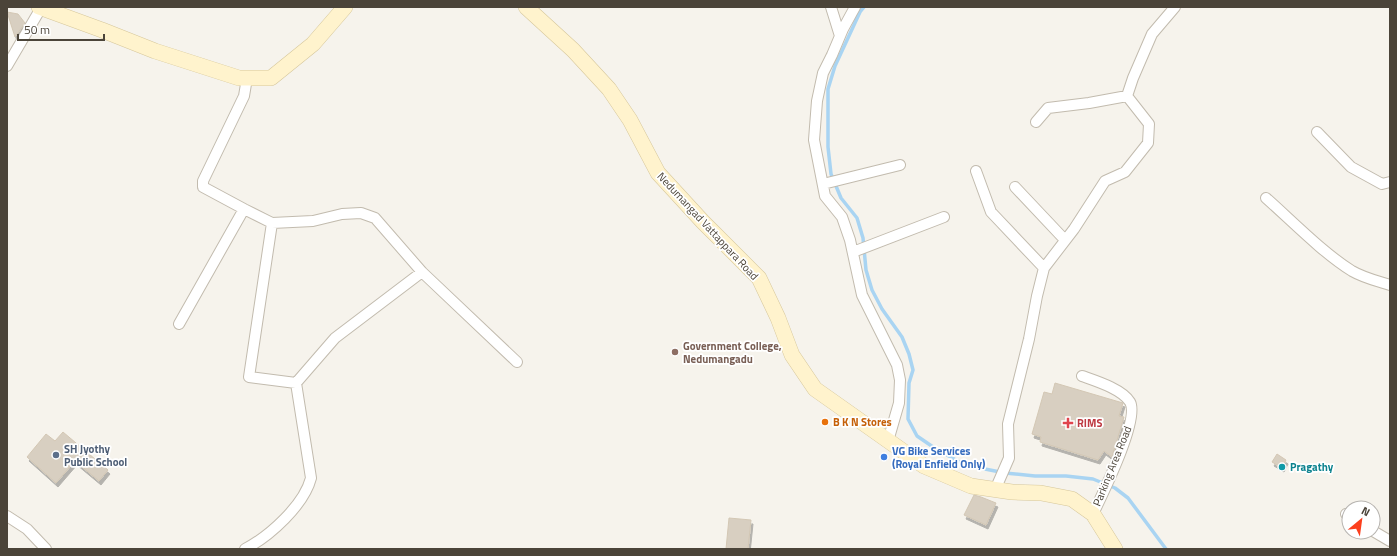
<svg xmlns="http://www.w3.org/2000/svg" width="1397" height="556" font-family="'Titillium Web',sans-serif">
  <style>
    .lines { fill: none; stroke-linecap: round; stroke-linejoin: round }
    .stream { stroke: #a9d4f2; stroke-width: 3.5 }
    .building { fill: #d8cfc1; stroke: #d3c7b4; filter: url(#shadow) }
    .street-casing { stroke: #c2bbae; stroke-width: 12 }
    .secondary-casing { stroke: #d6c79b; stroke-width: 16 }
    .street { stroke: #fff; stroke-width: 10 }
    .secondary { stroke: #fff3cd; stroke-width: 15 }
    .education-dot { fill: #8d6e63; stroke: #fff; stroke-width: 1.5 }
    .food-dot { fill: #e8710a; stroke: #fff; stroke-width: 1.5 }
    .health-dot { fill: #e0444e; stroke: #fff; stroke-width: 1.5 }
    .service-dot { fill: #5c6f8a; stroke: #fff; stroke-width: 1.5 }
    .shop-dot { fill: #3f7fe0; stroke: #fff; stroke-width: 1.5 }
    .culture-dot { fill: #0f9aa8; stroke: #fff; stroke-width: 1.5 }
    .labels { text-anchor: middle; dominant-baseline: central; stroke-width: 3.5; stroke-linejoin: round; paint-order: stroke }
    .street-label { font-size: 11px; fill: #4b4439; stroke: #fff }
    .education-label { font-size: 11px; font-weight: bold; fill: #785e54; stroke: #fff; text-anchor: start }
    .food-label { font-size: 11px; font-weight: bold; fill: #c56008; stroke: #fff; text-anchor: start }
    .health-label { font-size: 11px; font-weight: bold; fill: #be3a42; stroke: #fff; text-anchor: start }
    .service-label { font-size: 11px; font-weight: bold; fill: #4e5e75; stroke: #fff; text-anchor: start }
    .shop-label { font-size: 11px; font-weight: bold; fill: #366cbe; stroke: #fff; text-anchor: start }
    .culture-label { font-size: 11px; font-weight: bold; fill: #0d838f; stroke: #fff; text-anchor: start }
  </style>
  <defs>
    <filter id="shadow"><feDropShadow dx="2" dy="4" stdDeviation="0" flood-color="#0004"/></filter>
  </defs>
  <rect width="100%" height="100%" fill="#f6f3ec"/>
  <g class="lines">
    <path class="stream" d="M864 7 860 12 835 66 828 89V147L831 174 841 198 857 218 863 238 866 270 872 290 882 309 902 337 909 354 913 370 909 383 908 419 917 436 936 449 965 465 1005 473 1035 476H1066L1093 479 1115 488 1128 498 1166 549"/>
  </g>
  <path class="building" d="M7 12 18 14 25 23 15 37Z
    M1055 383 1123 403 1119 416 1124 417 1112 457 1104 451 1098 460 1040 442 1041 437 1032 434 1044 392 1052 394Z
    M63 432 108 470 99 481 75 461 56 483 27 457 46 434 55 441Z
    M1277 454 1286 460 1282 468 1272 462Z
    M974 495 981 497 996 503 986 525 964 515Z
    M729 518 751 520 748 549H726Z"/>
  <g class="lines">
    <defs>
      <path id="street" d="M831 7 840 36
        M855 7 843 29 832 55 823 73 817 101 814 140 825 196 842 217 850 240 862 295 897 365 900 380 899 403 888 441
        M7 66 41 8
        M1036 122 1048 108 1089 103 1127 96
        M1317 132 1351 167 1382 184 1390 182
        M976 171 991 212 1044 268
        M823 184 900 165
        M1015 187 1065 240
        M1266 198C1292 221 1323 253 1352 271 1364 278 1377 281 1390 285
        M244 209 272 223 313 221 342 214 361 213 375 218 422 272 517 362
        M272 223 249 377 296 383 335 338 422 272
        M853 252 944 217
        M179 324 244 209 203 187V181L244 96 247 78
        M1082 376C1096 381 1122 389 1130 402 1140 419 1102 495 1093 514
        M995 490 1009 458 1008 424 1029 339 1037 296 1044 268 1074 229 1105 181 1125 172 1148 143 1149 124 1127 96 1133 78 1152 34 1175 7
        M1346 514 1349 516
        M7 516 27 529 46 549
        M1373 531 1390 541
        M245 549C270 536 304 505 311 478L296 383"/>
      <path id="secondary" d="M39 7 102 30 155 51 239 78H271L313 44 345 7
        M526 7 573 50 609 89 630 120 658 173 703 222 759 278 778 318 792 355 815 389 924 466 971 486 1012 492 1041 493 1072 499 1093 514 1115 549"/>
    </defs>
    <use href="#street" class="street-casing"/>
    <use href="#secondary" class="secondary-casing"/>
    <use href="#street" class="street"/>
    <use href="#secondary" class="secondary"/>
  </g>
  <circle class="education-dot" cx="675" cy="352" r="4"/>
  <circle class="food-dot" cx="825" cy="422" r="4"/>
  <path class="health-dot" d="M1066 417h4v4h4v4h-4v4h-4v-4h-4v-4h4z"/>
  <circle class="service-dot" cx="56" cy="455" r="4"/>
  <circle class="shop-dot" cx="884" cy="457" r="4"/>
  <circle class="culture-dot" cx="1282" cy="467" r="4"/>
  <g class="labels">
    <g class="street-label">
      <text transform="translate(708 226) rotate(47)">Nedumangad Vattappara Road</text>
      <text transform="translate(1112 466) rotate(-68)">Parking Area Road</text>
    </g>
    <g class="education-label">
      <text x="683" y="346">Government College,<tspan x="683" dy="13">Nedumangadu</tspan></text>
    </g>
    <g class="food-label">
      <text x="833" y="422">B K N Stores</text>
    </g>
    <g class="health-label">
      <text x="1077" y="423">RIMS</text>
    </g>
    <g class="service-label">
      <text x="64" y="449">SH Jyothy<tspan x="64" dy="13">Public School</tspan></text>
    </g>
    <g class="shop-label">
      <text x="892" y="451">VG Bike Services<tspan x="892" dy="13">(Royal Enfield Only)</tspan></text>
    </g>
    <g class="culture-label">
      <text x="1290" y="467">Pragathy</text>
    </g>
  </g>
  <rect width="1397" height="556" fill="none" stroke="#4b4439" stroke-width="16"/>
  <g transform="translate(1361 520) rotate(29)"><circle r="19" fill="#ffffff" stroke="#b7b4b0"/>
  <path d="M0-3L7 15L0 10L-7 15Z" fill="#fc3f1d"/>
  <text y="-6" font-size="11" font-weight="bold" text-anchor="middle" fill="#4b4439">N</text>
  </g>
  <path d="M18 34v6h86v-6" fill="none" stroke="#4b4439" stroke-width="2"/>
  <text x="24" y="34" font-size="12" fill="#4b4439" stroke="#ffffff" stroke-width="3" paint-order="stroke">50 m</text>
</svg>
